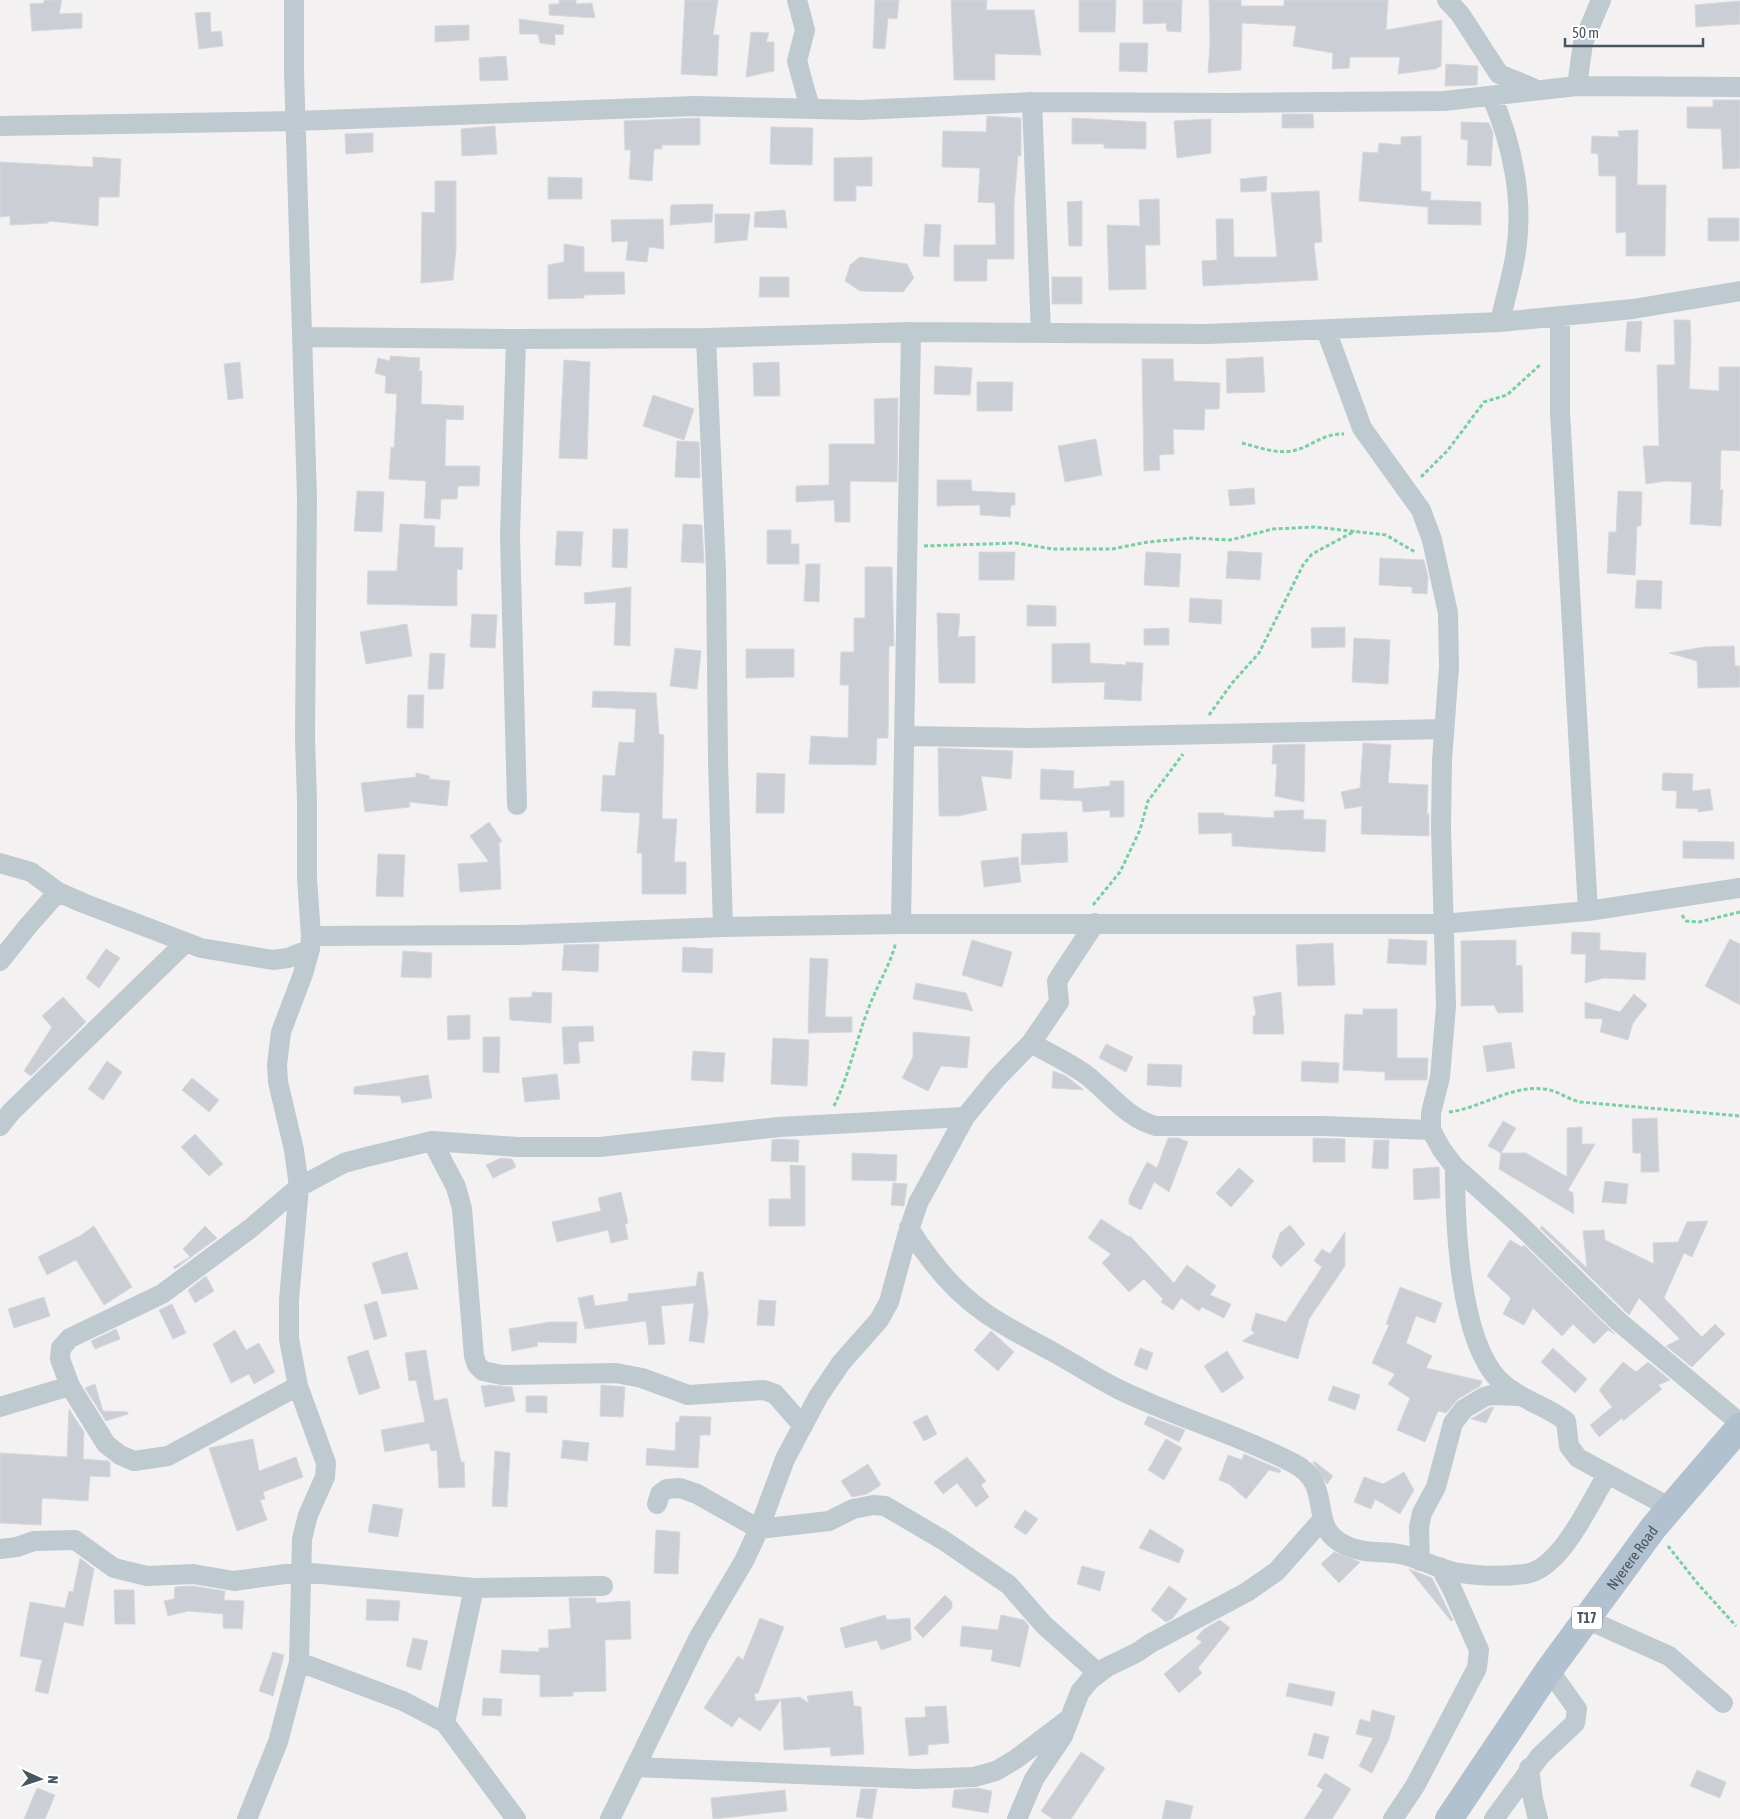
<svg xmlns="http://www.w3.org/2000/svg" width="1740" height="1819" font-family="'Asap Condensed',sans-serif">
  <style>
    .building { fill: #cbced4; stroke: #d6d8dd }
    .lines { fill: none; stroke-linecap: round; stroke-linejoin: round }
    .path { stroke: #79cea2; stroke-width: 3; stroke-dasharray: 4 2.5; stroke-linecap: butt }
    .minor { stroke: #bfc9d0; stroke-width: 20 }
    .primary { stroke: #b2c1d0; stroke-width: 28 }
    .labels { text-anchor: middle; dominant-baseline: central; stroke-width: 4.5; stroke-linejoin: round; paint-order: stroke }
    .shield { fill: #fff; stroke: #80888f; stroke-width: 1 }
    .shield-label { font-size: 14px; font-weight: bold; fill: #49555f }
    .street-label { font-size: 15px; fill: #49555f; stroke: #fff }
  </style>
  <rect width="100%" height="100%" fill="#f4f1f2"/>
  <path class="building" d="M44 0H62L59 14 82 13V28L32 31 30 4 44 3Z
    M559 0H576V4L592 3 595 18 549 15V4H559Z
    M685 0H718L713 35H719L717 76 681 74Z
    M875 0H899L897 19 888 18 885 49 873 48Z
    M951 0H987L986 10H1034L1041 55 995 54V80H954Z
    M1079 0H1116L1115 32H1079Z
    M1143 0H1182L1181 32 1167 31 1166 23 1143 24Z
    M1209 0H1241V6H1284V0H1388L1386 30 1442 20 1441 66 1435 69 1398 74 1400 57H1350L1349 68 1332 69 1333 53 1293 46 1296 26 1242 23 1241 70 1208 73 1210 44Z
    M1740 1V24L1696 27 1695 5Z
    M210 12 211 32 221 31 223 46 199 49 195 13Z
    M519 19 564 25 563 35 555 34V45L540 43 538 34H520Z
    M469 25V40L435 42V26Z
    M751 32 769 33 766 42H774V71L746 77Z
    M1120 43H1148L1147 72 1119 71Z
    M506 56 508 80 480 81 479 58Z
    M1446 64 1478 66 1477 85 1445 86Z
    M1713 100H1740V168L1723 169 1721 129 1687 128V107H1713Z
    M1282 114H1313L1314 128H1282Z
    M987 116 1021 118V156H1018L1014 204V259H987V281H954V245H996L995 203 978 202 980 168 942 167 943 131 986 132Z
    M700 118V145H662V149H654L652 181 629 179 631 150H625L624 121Z
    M1072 118 1146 122V149L1104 148V144H1072Z
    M1211 119V153L1177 158 1174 121Z
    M1461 122 1489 123 1493 133 1491 166 1467 165 1468 140 1461 139Z
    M495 126 497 154 462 156 461 129Z
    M771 127 813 128 812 165 770 164Z
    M1638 130 1637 185H1666L1665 256H1626V232L1616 233V176H1599L1598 154 1591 153 1592 136 1619 137 1618 131Z
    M373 133V152L346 154 345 134Z
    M1421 136V191L1431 192 1430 200 1481 202V225L1428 224V207L1359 201 1363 152 1378 153 1379 143 1401 145V137Z
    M93 157 121 159 119 197H99L98 226 49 221 48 223 10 225V216L0 217V162L93 167Z
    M872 157V186H856V201H834V158Z
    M1267 176 1266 191 1241 192 1240 179Z
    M548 177 582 178V199H548Z
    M435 181H456V250L453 280 421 283 422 212 435 213Z
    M1319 191 1322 242 1314 243 1318 280 1203 286 1202 261 1217 260 1216 219H1233L1234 257H1277L1271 193Z
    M1159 199 1160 245H1145L1146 289 1109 290 1107 225 1140 226 1139 200Z
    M1082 201V246H1069L1067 202Z
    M713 204 712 222 670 225 671 205Z
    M785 210 787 228 754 227 755 212Z
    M715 214H750L747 240 715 243Z
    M1708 218H1739V241H1708Z
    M663 219 664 249 649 247 647 262 626 260 628 241 612 242 611 220Z
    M925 224 941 225 939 257 923 256Z
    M564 244 584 247V272H624L625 294 584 295V298L548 299V265L564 262Z
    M860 257 907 264 914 278 903 292 860 291 845 281 850 265Z
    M760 277H789V297H759Z
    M1052 277H1082V304H1052Z
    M1674 320H1690L1691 343 1689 389 1719 391V367H1740V451L1721 450 1720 490H1723L1721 526 1690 524 1692 482 1666 481 1646 484 1643 446H1659L1657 365H1675Z
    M1642 321 1640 352 1625 351 1627 322Z
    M390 356 420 358 419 371H422L421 404 464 406 463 420 446 419 445 466H480L479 486H458L457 499H441L440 519 424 518 426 481 389 479 391 447 394 448 397 394 385 393 386 376 375 373 378 358 390 361Z
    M1263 357 1265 392 1227 393 1226 359Z
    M1142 359H1173L1174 381 1220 383 1219 409H1205L1204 430 1173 429 1174 454 1159 455 1160 470 1144 471Z
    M564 360 590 362 587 459 559 458Z
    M240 362 243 398 228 400 224 364Z
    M779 362 780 396H754L753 363Z
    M935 366 972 368 970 395 934 394Z
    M977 382H1013L1012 411H977Z
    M653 395 694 409 684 440 643 426Z
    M898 398 897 482 850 481V522H835L834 500 796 502V486L829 485V444H875L874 399Z
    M1096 439 1102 475 1065 482 1058 446Z
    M677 441 699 442 700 478 675 477Z
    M937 480H971L972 491 1015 493V505H1011L1010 517 980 515V505L937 506Z
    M1254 488 1255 504 1230 506 1228 490Z
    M357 491 384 492 382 532 354 531Z
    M1618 491 1642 492 1641 526H1637L1635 575 1607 573 1609 532H1616Z
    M400 524 435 526 434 547 463 548 462 570 457 569V606L367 604 368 571H397Z
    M683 524 702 525 704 563 681 562Z
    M613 529H628L627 568 612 567Z
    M767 530H791V544H799V564H767Z
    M557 531 583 532 581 566 555 565Z
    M1228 551 1262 553 1260 580 1226 578Z
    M979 552H1015L1014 580H979Z
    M1146 552 1181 554 1179 587 1144 585Z
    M1380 558 1424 560 1428 577 1427 594 1412 593V587L1379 585Z
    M806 564H820L819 602 804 601Z
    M865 567H892L894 646H889L888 738H877L876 765 809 764 811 736 848 738 849 685H840L841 652H854V618H865Z
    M1637 580 1662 581 1661 609 1635 608Z
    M631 587 630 646 614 645 616 602 585 604 584 593Z
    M1190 598 1222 600 1221 624 1189 622Z
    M1027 605 1056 606V626H1027Z
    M937 613 960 614 958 637 975 636V683H939Z
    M472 614 497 615 495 648 470 647Z
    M407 624 412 656 366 664 360 632Z
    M1345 627V647L1312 648 1311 628Z
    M1169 628V645H1144V629Z
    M1354 638 1390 640 1388 684 1352 682Z
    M1090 643V663L1126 665V662L1143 663 1141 701 1104 699 1105 682 1052 683V644Z
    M1734 646 1735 666H1740V687L1698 688 1697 661 1669 653 1704 647Z
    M675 648 701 651 697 689 670 686Z
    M746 649H794V677L746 678Z
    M430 653 445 654 443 689H428Z
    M593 691 656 693 659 734 664 735 662 819H677L674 862H686V894H642V853H637L640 813 601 811 603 775 615 776 619 742 634 743 636 709 592 707Z
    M408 695H424L423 728H407Z
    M1363 743 1391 745 1388 783 1428 785 1427 814H1429V836L1361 834 1362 806 1345 809 1341 792 1360 788Z
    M1305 744 1304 802 1275 796 1277 764H1272L1273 745Z
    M938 748 1013 751 1011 779 981 776 987 810 958 816H939Z
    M1041 769 1074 771 1073 789 1110 786V781H1124V817H1110V810L1083 812 1082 801 1040 799Z
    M416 773 430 776 429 779 450 781 447 806 409 802 410 807 365 812 361 783 416 777Z
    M757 773 785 774 784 813H756Z
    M1663 773 1693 774 1692 791 1710 789 1713 810 1698 812V809L1676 808 1677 791 1662 790Z
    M1304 810 1303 819 1326 820 1325 852 1232 846V833L1199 834 1198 813H1224V815L1274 818V811Z
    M489 822 502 841 499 843 501 889 460 892 458 864 489 862 470 836Z
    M1067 832 1068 862 1021 865 1022 834Z
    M1683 841 1734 842V859L1683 858Z
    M378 854 405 855 403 897 376 896Z
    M1018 857 1021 882 984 887 981 861Z
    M1572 932 1600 933V950L1646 953 1645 980 1604 978 1585 983 1586 954H1571Z
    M1389 939 1427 941 1426 965 1387 963Z
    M1730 939 1740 944V1005L1705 986Z
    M972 940 1012 952 1002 987 962 975Z
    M1516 940V966L1522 965 1523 1012 1498 1013 1494 1005 1461 1006V941Z
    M1333 943 1335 985 1298 986 1296 945Z
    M599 944 598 972 562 970 564 945Z
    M683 947 713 949 712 973 682 972Z
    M106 949 120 958 99 988 86 978Z
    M403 951 432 953 431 978 401 977Z
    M810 958 828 959 825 1017H852V1032L808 1033Z
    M916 983 966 993 973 1011 913 999Z
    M532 992 552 993 551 1023 510 1020 509 998 532 997Z
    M1281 992 1284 1034H1253V1016L1256 1015 1253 997Z
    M1634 994 1647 1005 1633 1023 1628 1040 1600 1032 1603 1019 1585 1018V1002L1620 1012Z
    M63 997 86 1022 31 1076 24 1071 52 1027 42 1016Z
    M1363 1009H1397V1058H1428L1427 1080H1385V1072L1343 1070 1345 1014 1363 1015Z
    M470 1015V1039L448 1040 447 1016Z
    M593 1026 594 1041 578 1042 580 1063 564 1064 562 1027Z
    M913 1032 970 1037 967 1068 941 1066 928 1091 902 1078 913 1057Z
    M483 1037H500L499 1073 483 1072Z
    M773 1038 809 1040 807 1086 771 1084Z
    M1511 1042 1515 1068 1487 1072 1483 1046Z
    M1106 1044 1133 1057 1126 1072 1099 1058Z
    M693 1051 725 1053 723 1082 691 1080Z
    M107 1061 122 1072 103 1100 88 1089Z
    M1302 1061 1339 1063 1338 1083 1301 1081Z
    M1148 1064 1182 1065 1181 1087 1147 1085Z
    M1053 1071 1066 1076 1084 1090 1052 1088Z
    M557 1074 560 1099 525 1102 522 1078Z
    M428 1075 432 1098 402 1103 400 1096 354 1094V1087Z
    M192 1078 219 1100 209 1112 182 1090Z
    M1657 1118 1659 1172H1641V1153H1633L1632 1119Z
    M1503 1121 1516 1128 1501 1153H1526L1567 1177V1128L1582 1127V1144H1595L1568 1190 1573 1193 1574 1214 1499 1169 1501 1153 1488 1146Z
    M195 1134 223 1164 209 1176 181 1147Z
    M1168 1138H1178L1188 1142 1169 1192 1154 1182 1141 1210 1129 1204V1198L1147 1162 1157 1168Z
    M1313 1138 1345 1139V1162H1313Z
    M780 1139 799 1140 798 1162 771 1161 772 1140Z
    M1374 1140H1389L1388 1169 1372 1168Z
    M852 1153 897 1155 896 1181 852 1180Z
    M501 1158 512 1159 516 1167 493 1178 486 1165Z
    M790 1165 805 1166V1226H769V1199H791Z
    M1439 1167 1440 1198 1414 1200 1413 1169Z
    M1239 1168 1254 1181 1231 1207 1216 1193Z
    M1605 1181 1628 1184 1626 1204 1602 1202Z
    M893 1183 907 1184 904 1206 891 1205Z
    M621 1192 628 1223 625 1224 628 1239 611 1243 608 1230 557 1242 552 1222 601 1211 598 1198Z
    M1101 1219 1129 1237 1130 1236 1174 1283 1187 1265 1216 1286 1210 1295 1231 1304 1224 1318 1202 1307 1199 1311 1181 1298 1173 1310 1161 1302 1163 1299 1144 1279 1129 1292 1102 1263 1111 1254 1088 1238Z
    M1708 1221 1692 1257 1684 1253 1664 1298 1702 1337 1715 1324 1725 1334 1692 1367 1666 1346 1680 1339 1639 1298 1629 1315 1540 1228 1542 1226 1587 1268 1583 1231 1604 1230 1605 1240 1654 1264 1653 1243 1678 1242 1687 1222Z
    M1290 1225 1305 1244 1281 1267 1272 1257 1280 1233Z
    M94 1226 132 1287 104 1305 76 1260 47 1275 38 1257 80 1236Z
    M205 1226 217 1238 175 1269 173 1267 190 1257 183 1249Z
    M1345 1232V1266L1309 1319 1298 1359 1242 1341 1255 1333 1251 1330 1256 1313 1286 1322 1322 1267 1314 1261 1322 1249 1330 1254Z
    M1510 1240 1522 1247 1524 1245 1615 1334 1608 1330 1594 1344 1573 1324 1562 1336 1533 1308 1524 1325 1503 1314 1511 1298 1487 1276Z
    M407 1252 418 1289 382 1294 372 1263Z
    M698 1272H703L708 1314 704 1343 689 1341 694 1303 661 1306 665 1344 649 1345 646 1321 585 1329 578 1298 593 1295 595 1306 628 1301V1294L696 1286Z
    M206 1276 214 1291 195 1303 188 1290Z
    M1400 1287 1442 1303 1435 1323 1416 1316 1406 1343 1432 1356 1426 1368 1482 1381 1480 1386 1458 1399 1446 1413 1438 1411 1425 1442 1397 1430 1410 1398 1388 1384 1395 1374 1372 1363 1389 1325 1386 1324Z
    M44 1297 50 1316 14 1328 8 1309Z
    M759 1300 776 1301 774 1326 757 1325Z
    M377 1301 387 1336 374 1340 364 1305Z
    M172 1304 186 1333 173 1339 159 1310Z
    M550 1322H577L576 1343 537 1342 538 1346 512 1351 509 1329Z
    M116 1329 120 1339 95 1349 91 1341Z
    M235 1330 246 1350 259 1343 275 1372 254 1384 249 1374 231 1383 213 1344Z
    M991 1331 1014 1352 998 1371 974 1350Z
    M1140 1348 1153 1353 1147 1370 1134 1365Z
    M1553 1348 1587 1379 1575 1393 1541 1362Z
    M368 1350 380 1388 359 1395 347 1357Z
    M426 1350 434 1401 447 1398 461 1462H464L465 1487 439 1488 437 1450 431 1451 429 1443 385 1452 381 1430 425 1422 416 1380 409 1381 405 1353Z
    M1227 1351 1244 1378 1222 1393 1204 1366Z
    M1623 1362 1636 1372 1648 1362 1670 1380 1658 1385 1662 1389 1623 1421 1622 1418 1599 1437 1590 1425 1612 1407 1599 1390Z
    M95 1384 103 1411 128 1412V1414L106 1421 85 1388Z
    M490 1385 512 1387 515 1401 485 1407 481 1386Z
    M601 1385 625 1387 623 1417 600 1416Z
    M1333 1386 1360 1395 1355 1410 1328 1400Z
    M526 1396H547V1413L526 1412Z
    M1494 1407 1486 1423 1471 1419 1489 1408Z
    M69 1409 84 1432 83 1459 108 1461 110 1462V1477L90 1476 88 1501 42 1498 41 1525 0 1523V1453L67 1457Z
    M927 1415 937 1434 924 1441 913 1422Z
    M680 1416 711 1417 710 1435H700L698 1468 646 1465 647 1448 675 1451 676 1422H679Z
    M1148 1416 1185 1430 1179 1442 1144 1424Z
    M253 1439 259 1471 296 1457 303 1477 263 1492 265 1499 260 1500 267 1520 237 1531 209 1448Z
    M1166 1439 1182 1448 1164 1480 1148 1470Z
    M563 1440 589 1443 587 1461 561 1458Z
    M495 1451 510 1453 507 1507 492 1506Z
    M1244 1454 1281 1470 1280 1473 1269 1470 1246 1499 1229 1484 1219 1480 1228 1455 1242 1460Z
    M967 1457 986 1481 981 1485 989 1497 976 1507 957 1483 943 1494 934 1482Z
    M1314 1461 1333 1476 1327 1484 1313 1463Z
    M868 1464 881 1485 867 1494 852 1497 841 1481Z
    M1404 1472 1414 1490 1400 1514 1375 1499 1371 1509 1354 1502 1364 1477 1383 1484Z
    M373 1504 403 1509 398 1537 368 1532Z
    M1025 1510 1038 1519 1026 1535 1014 1527Z
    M1150 1529 1184 1550 1179 1563 1139 1548Z
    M656 1530 680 1532 678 1574 654 1573Z
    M1334 1552 1360 1562 1339 1583 1321 1564Z
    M80 1558 94 1569 83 1626 64 1622 48 1694 35 1691 42 1660 20 1656 30 1602 65 1608 69 1591 73 1592Z
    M1082 1566 1105 1572 1100 1591 1077 1584Z
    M1409 1569 1432 1578 1453 1620 1451 1621Z
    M192 1586 225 1591 224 1600 244 1601 242 1629 223 1628V1614L188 1611 168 1616 164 1601 174 1599 175 1587Z
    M1169 1586 1187 1599 1173 1618 1166 1622 1151 1610Z
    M114 1590H134L135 1624H115Z
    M945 1595 952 1602V1608L923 1638 914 1628Z
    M569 1598H596V1603L630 1601 631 1639 605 1640 606 1691 573 1692V1696L540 1697V1675L500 1673 502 1650 539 1652V1648H549L548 1630 571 1628Z
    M367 1599 400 1601 398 1621 366 1620Z
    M885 1615 887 1620 910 1618 911 1640 881 1650 877 1640 845 1648 840 1628Z
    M1001 1615 1024 1620 1029 1626 1020 1667 991 1661 993 1650 960 1646 962 1626 998 1630Z
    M760 1618 784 1627 758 1693 754 1694 756 1701 781 1699 760 1731 739 1717 732 1727 704 1708 738 1656 743 1660Z
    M1220 1620 1230 1628 1198 1668 1202 1673 1179 1693 1164 1674 1202 1642 1196 1638 1204 1629Z
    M413 1638 428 1641 421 1670 406 1666Z
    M273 1652 284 1655 273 1696 259 1691Z
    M1289 1683 1335 1692 1332 1706 1286 1696Z
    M852 1691 854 1706 861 1707 864 1754 831 1756 830 1747 784 1750 781 1699 799 1697 809 1703 807 1696Z
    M483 1698 502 1699 501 1716 482 1715Z
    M946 1706 949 1743 928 1745V1754L909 1756 905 1718 926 1717 925 1707Z
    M1372 1710 1395 1716 1389 1739 1372 1773 1359 1766 1373 1738 1356 1734 1360 1719 1370 1722Z
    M1314 1733 1329 1737 1323 1759 1308 1755Z
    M1081 1752 1105 1768 1071 1819H1053L1041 1811Z
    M1697 1770 1726 1782 1720 1798 1690 1786Z
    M1325 1773 1351 1789 1332 1819H1304L1323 1790 1317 1786Z
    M37 1788 55 1795 45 1819H24Z
    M977 1788 992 1791 988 1813 952 1807 954 1790Z
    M861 1789H877L872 1819 856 1817Z
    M785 1790 787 1811 713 1819 711 1798Z
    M1166 1800 1193 1806 1190 1819H1162Z"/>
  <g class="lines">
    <path class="path" d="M1242 443C1258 447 1276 454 1292 451 1312 447 1322 433 1344 434
      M1421 477 1448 450 1484 402 1507 395 1541 364
      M924 546 1016 543 1053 549H1112L1148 542 1192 538 1230 540 1273 529 1315 527 1386 535 1415 552
      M1209 715 1233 682 1259 653 1303 565 1312 554 1355 531
      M1093 905 1120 872 1140 830 1148 801 1183 754
      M1682 915 1686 921 1699 922 1740 912
      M834 1106C850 1073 857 1036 871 1002 880 980 890 965 896 942
      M1449 1112C1481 1108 1511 1085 1544 1089 1557 1090 1567 1099 1580 1102L1740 1116
      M1668 1546 1698 1584 1736 1626"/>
    <path class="minor" d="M797 0 805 30 797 61 810 108
      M1447 0 1460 14 1499 74 1533 88
      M1577 86 1583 43 1601 0
      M1492 97C1512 144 1524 199 1516 251 1513 274 1505 298 1500 322
      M1032 102 1041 333
      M0 126 296 121 695 106 860 110 1032 102 1229 103 1444 101 1577 86 1740 87
      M1560 316V412L1588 911
      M1326 330 1362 428 1421 510 1432 540 1448 613 1449 667 1442 760 1441 827 1446 1006 1440 1077 1431 1113V1130L1442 1150 1455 1167 1519 1224 1618 1321 1740 1423
      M303 337 516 339 706 338 911 332 1208 334 1500 322 1633 309 1740 291
      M706 338 716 571 718 761 723 927
      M516 339 510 536 517 805
      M904 736 1030 738 1444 729
      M0 863 31 872 58 892 83 903 201 948 273 960 288 958 310 949
      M901 924 911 332
      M311 936 519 935 723 927 901 924H1442L1588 911 1740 888
      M0 961 28 926 58 892
      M1031 1043C1049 1053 1068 1062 1085 1074 1109 1092 1126 1118 1156 1126H1324L1431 1130
      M0 1126 11 1112 185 943
      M432 1141 456 1187 462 1209 474 1356 477 1365 483 1371 502 1375 616 1373 642 1378 688 1395 764 1390 775 1394 803 1426
      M1455 1167C1455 1223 1459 1339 1499 1380 1518 1399 1545 1405 1566 1421L1569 1446 1578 1458 1671 1508
      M909 1227C915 1240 923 1249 931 1260 966 1307 1002 1325 1053 1352 1075 1364 1096 1378 1118 1389 1175 1417 1237 1434 1293 1463 1337 1485 1304 1528 1347 1546 1364 1554 1382 1551 1399 1554 1418 1557 1435 1568 1454 1572 1476 1576 1502 1577 1525 1574 1561 1569 1589 1504 1607 1475
      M298 1386 168 1456 134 1461 120 1455 106 1444 70 1386 60 1359 61 1348 70 1338 162 1294 251 1228 299 1187 344 1163 366 1157 432 1141 517 1147H600L779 1127 965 1117
      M0 1407 70 1386
      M657 1504 660 1494 667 1489 680 1488 697 1494 759 1529 829 1521 853 1509 873 1505 885 1506 943 1540 1009 1585 1044 1625 1098 1673
      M0 1549 17 1547 34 1541 75 1540 114 1568 147 1576 193 1574 234 1581 300 1572 474 1588 603 1586
      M1420 1561 1419 1527 1422 1513 1436 1487 1453 1423 1464 1409 1484 1397 1491 1395 1519 1396
      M1586 1619 1669 1656 1723 1703
      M299 1662 403 1701 445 1723 516 1819
      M445 1723 474 1588
      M635 1767 917 1779 974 1777 996 1771 1016 1759 1070 1718
      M1529 1768 1533 1799 1538 1819
      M247 1819 278 1742 299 1662 302 1539 308 1515 325 1477 326 1463 298 1386 289 1339V1300L299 1187 294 1150 278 1082 277 1065 281 1032 303 974 310 949 311 936 307 878V800L305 739 307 498 294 71V0
      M610 1819 699 1637 744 1561 759 1529 785 1459 818 1397 841 1363 879 1320 889 1302 907 1236 918 1203 965 1117 996 1079 1031 1043 1059 1002 1057 981 1095 923
      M1017 1819 1034 1779 1063 1736 1080 1692 1090 1680 1107 1667 1136 1653 1151 1643 1247 1592 1277 1571 1322 1520
      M1393 1819 1415 1786 1477 1668 1479 1650 1452 1589 1440 1567
      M1494 1819 1540 1756 1575 1723 1577 1709 1549 1670"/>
    <path class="primary" id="s1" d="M1449 1819 1549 1670 1654 1527 1740 1427"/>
  </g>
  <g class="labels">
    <rect class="shield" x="1572" y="1606.5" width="30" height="23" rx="4"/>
    <g class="shield-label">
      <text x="1587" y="1618">T17</text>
    </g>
    <g class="street-label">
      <text stroke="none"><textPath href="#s1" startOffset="319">Nyerere Road</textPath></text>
    </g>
  </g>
  <g transform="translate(40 1779) rotate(93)" stroke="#ffffff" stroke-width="4" paint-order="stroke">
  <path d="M0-4L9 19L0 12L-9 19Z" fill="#49555f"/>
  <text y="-8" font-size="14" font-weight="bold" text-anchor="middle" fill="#49555f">N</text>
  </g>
  <path d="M1565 38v8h138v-8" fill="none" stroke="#49555f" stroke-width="2.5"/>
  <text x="1572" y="38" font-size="15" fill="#49555f" stroke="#ffffff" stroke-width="4" paint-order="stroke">50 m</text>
</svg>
